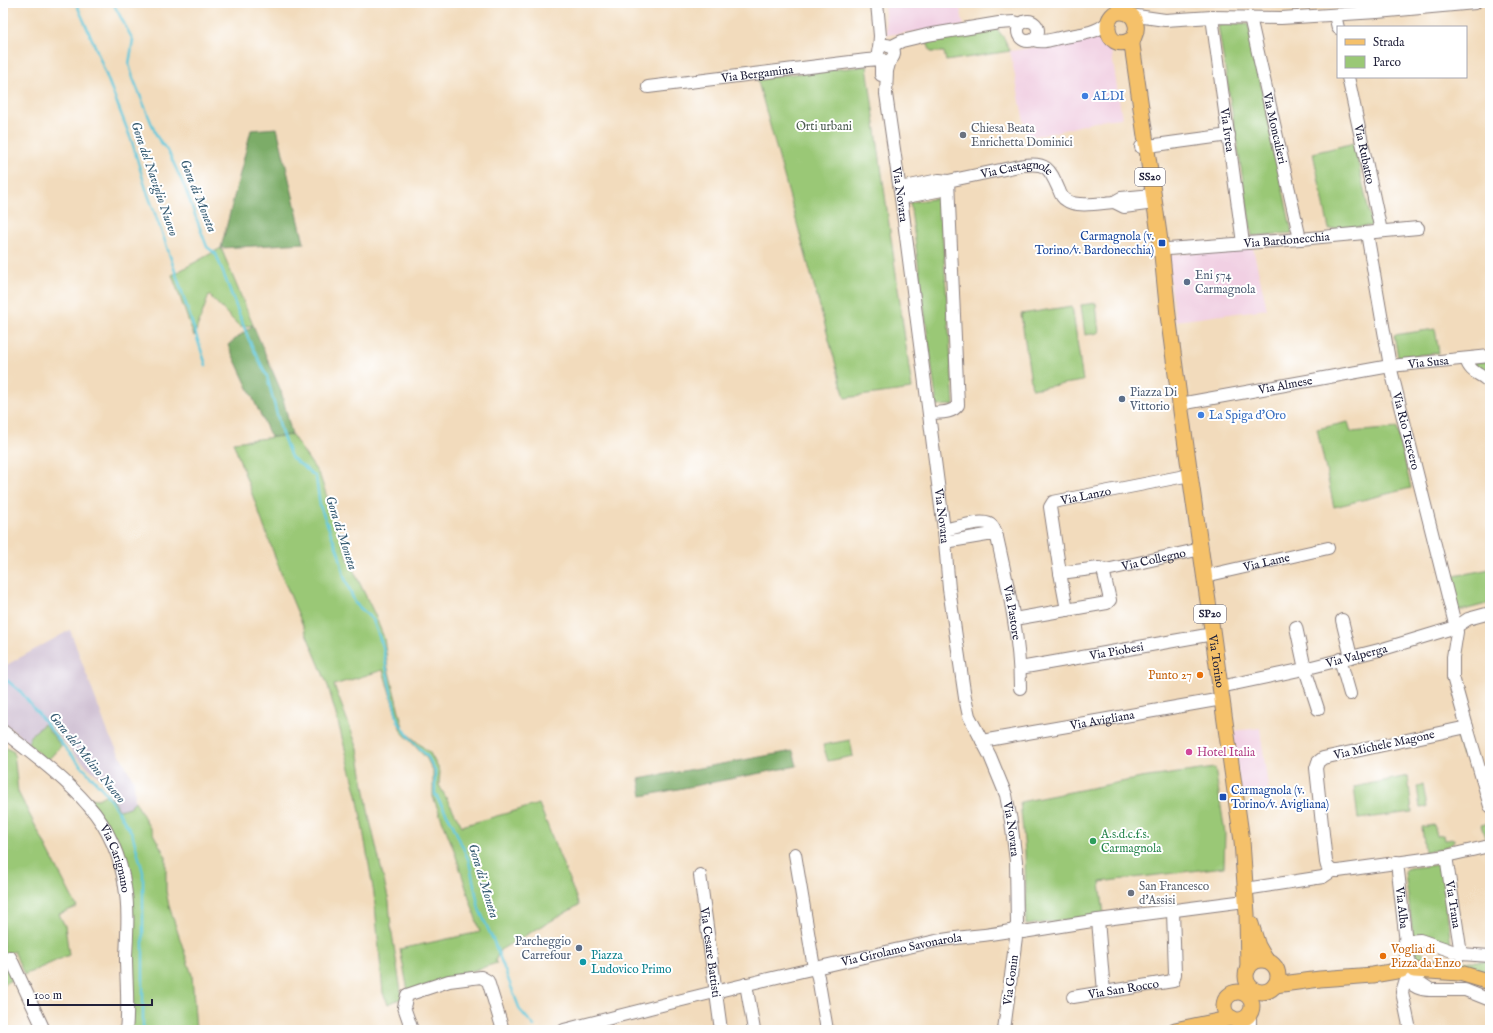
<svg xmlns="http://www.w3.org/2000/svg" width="1493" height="1033" font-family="'IM FELL English',serif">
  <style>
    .built { fill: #f1d0e3 }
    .industrial { fill: #cebed1 }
    .green { fill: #9ac876; stroke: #5e7558 }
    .forest { fill: #7bac67; stroke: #4e6751 }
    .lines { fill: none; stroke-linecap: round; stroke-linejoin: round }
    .stream { stroke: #5fc7db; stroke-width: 2.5 }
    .minor-casing { stroke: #8a7e7c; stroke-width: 14 }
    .major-casing { stroke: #8a7e7c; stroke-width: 17 }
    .minor { stroke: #fff; stroke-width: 12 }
    .major { stroke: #f5c16b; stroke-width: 15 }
    .shop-dot { fill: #3f7fe0; stroke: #fff; stroke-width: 1.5 }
    .worship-dot { fill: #6b7280; stroke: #fff; stroke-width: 1.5 }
    .transit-dot { fill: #1a4fb4; stroke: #fff; stroke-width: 1.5 }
    .service-dot { fill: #5c6f8a; stroke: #fff; stroke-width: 1.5 }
    .food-dot { fill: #e8710a; stroke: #fff; stroke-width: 1.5 }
    .hotel-dot { fill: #d1479c; stroke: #fff; stroke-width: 1.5 }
    .leisure-dot { fill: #2e9e5b; stroke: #fff; stroke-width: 1.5 }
    .culture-dot { fill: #0f9aa8; stroke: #fff; stroke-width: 1.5 }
    .labels { text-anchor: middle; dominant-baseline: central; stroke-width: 4; stroke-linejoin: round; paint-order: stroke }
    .shield { fill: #fff; stroke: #646476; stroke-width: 1 }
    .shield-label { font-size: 11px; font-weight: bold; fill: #22223b }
    .street-label { font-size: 12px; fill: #22223b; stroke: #fff }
    .shop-label { font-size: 12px; fill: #366cbe; stroke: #fff; text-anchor: start }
    .park-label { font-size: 12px; fill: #4c5c50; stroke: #fff }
    .worship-label { font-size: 12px; fill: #5b616d; stroke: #fff; text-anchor: start }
    .transit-label { font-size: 12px; fill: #164399; stroke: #fff; text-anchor: end }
    .service-label { font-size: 12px; fill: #4e5e75; stroke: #fff; text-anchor: start }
    .food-label { font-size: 12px; fill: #c56008; stroke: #fff; text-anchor: end }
    .hotel-label { font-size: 12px; fill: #b23c85; stroke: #fff; text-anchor: start }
    .leisure-label { font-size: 12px; fill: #27864d; stroke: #fff; text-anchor: start }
    .culture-label { font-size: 12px; fill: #0d838f; stroke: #fff; text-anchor: start }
    .water-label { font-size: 13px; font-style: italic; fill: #375c73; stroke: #fff }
  </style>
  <rect width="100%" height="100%" fill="#fff"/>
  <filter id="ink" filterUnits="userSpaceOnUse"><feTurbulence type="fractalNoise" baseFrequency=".025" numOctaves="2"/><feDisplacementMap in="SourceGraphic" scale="8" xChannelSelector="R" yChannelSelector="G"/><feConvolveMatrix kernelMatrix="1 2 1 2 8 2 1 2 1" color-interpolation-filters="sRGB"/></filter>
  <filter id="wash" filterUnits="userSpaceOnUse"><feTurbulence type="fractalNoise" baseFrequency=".012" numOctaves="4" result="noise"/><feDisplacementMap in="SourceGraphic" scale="16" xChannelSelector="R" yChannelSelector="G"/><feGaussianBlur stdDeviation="0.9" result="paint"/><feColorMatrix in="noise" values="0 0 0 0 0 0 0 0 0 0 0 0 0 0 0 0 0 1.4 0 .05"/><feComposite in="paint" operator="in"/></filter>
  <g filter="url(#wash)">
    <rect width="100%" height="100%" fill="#f2dbbc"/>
    <path class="built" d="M884 3H959L964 26 887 35Z
      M1109 38 1122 118 1102 120 1048 134 1027 137 1010 51 1088 39Z
      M1253 248 1267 309 1176 321 1166 255Z
      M1260 728 1269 795 1241 798 1233 731Z"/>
    <path class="industrial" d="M70 630 109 735 134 781 135 801 129 807 119 810 103 781 75 755 47 721 31 735 28 743 3 722V667Z"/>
    <path class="green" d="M1248 23 1292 233 1252 236 1218 25Z
      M997 29 1004 38 1010 51 946 61 944 52H931L926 40Z
      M867 66 912 389 845 398 757 78Z
      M1354 143 1372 226 1329 229 1313 153Z
      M940 198 954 405 937 406 910 202Z
      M221 248 253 325 240 327 209 295 194 336 172 275Z
      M1096 303 1099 333 1085 335 1081 305Z
      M1072 306 1083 381 1032 389 1021 314Z
      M1435 329 1439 353 1398 357 1394 335Z
      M1490 360V374L1479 370 1473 362Z
      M1348 422 1351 432 1397 428 1411 488 1334 507 1317 429Z
      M292 435 320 476 348 559 375 615 384 638 388 668 404 731 430 753 440 771 439 785 462 826 539 804 579 905 500 950 495 961 497 963 408 991 400 949 480 932 454 850 433 797V771L427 759 401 731 383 670 334 685 358 749 369 816 389 902 391 927 402 998 388 1004 383 993 374 894 357 795 338 722 328 686 281 573 233 442Z
      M1490 569V603L1464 610H1458L1449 577Z
      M44 724 61 746 47 761 28 743 31 735Z
      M1465 733 1470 752 1462 755 1457 735Z
      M850 740 853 756 828 761 823 745Z
      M3 746 14 752 18 792 77 907 59 914 65 926 69 955 24 975 14 951 3 956Z
      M1215 768 1225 833 1224 867 1100 882 1104 915 1026 925 1025 851 1020 802 1141 778Z
      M1408 776 1412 812 1358 819 1354 787Z
      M1423 785 1427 807 1420 808 1417 786Z
      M105 795 113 799 119 810 129 807 135 801 166 857V891L169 906 192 975 196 1030H129L128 879 89 798 98 799Z
      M1490 823V840L1486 841 1481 825Z
      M1434 825 1437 836 1443 835 1444 840 1454 839C1454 845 1449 845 1444 847V849L1425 852 1422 827Z
      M1436 865 1441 866 1442 870 1451 945 1430 937 1413 935 1405 873 1406 869 1409 868Z
      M1413 950C1425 950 1427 955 1427 966L1417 965 1415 962Z
      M3 956 14 979 3 984Z
      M1453 959 1461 961H1490V973L1463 965 1433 964V961Z"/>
    <path class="forest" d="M277 128 304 243 221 248 251 130Z
      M253 325 281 391 292 435 271 437 228 345Z
      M793 751 797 766 642 796 639 779Z"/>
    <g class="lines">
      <path class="stream" d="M76 3 95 46 132 142 146 189 166 244 206 365
        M113 3 133 40 129 64 133 78 157 137 169 153 185 188 207 247 216 254 249 340 267 376 282 434 291 457 316 477 320 506 339 554 344 576 355 603 373 620 383 647 389 683 398 721 409 737 428 757 435 771V794L452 823 469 861 479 909 494 942 520 1010 534 1026
        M3 677 21 692 66 749 105 792 132 833 143 872V1030"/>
    </g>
  </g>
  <g filter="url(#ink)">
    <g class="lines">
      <defs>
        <g id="minor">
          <path d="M877 3 880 36 879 49"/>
          <path d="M1130 15 1165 20 1212 17 1281 18 1377 12 1475 3"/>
          <path d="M1335 15 1338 28"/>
          <path id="s1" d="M1212 17 1243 243"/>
          <path id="s2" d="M1250 17 1300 239"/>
          <circle cx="1028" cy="31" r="10"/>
          <path d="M1034 40C1043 43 1050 40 1059 38 1076 34 1094 35 1107 23"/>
          <circle cx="886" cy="53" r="8"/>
          <path d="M890 47 902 41 927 35 999 23 1014 22 1021 24"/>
          <path id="s3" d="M890 60 887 71 886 94 901 198 944 530 949 589 965 698 969 716 990 756 1006 795 1011 821 1016 861 1017 925 1014 930 1016 937 1004 1030"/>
          <path id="s4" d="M1348 77 1381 231"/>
          <path id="s5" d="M648 87 867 60 881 59V75"/>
          <path d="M1141 147 1229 135"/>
          <path d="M900 188 939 180 948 181 942 190 901 198"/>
          <path d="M1153 195 1121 198 1114 202 1124 207 1154 203"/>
          <path id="s6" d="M1367 233 1390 366 1457 632 1453 657V677L1467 727"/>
          <path id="s7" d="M1155 250 1300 239 1418 228"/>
          <path d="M1466 359C1470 374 1481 373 1490 383"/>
          <path id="s8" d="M1180 404 1390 366 1490 356"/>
          <path id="s9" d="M929 413C939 412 952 414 958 405L948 181 1024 165C1048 162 1050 170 1059 190 1060 193 1062 198 1066 200 1076 208 1101 203 1114 202"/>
          <path id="s10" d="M944 530C955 528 985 517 992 526 995 529 996 534 997 537 1008 587 1020 637 1020 688"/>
          <path d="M945 542 987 535H993L997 537"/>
          <path id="s11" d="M1060 573 1050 507 1053 502 1190 475"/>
          <path id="s12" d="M1205 576 1328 548"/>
          <path id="s13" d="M1067 610 1060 573 1099 568 1106 570 1201 549"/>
          <path d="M1014 619 1107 603 1110 600 1104 574 1106 570"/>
          <path d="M1342 620 1351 657"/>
          <path d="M1296 627 1305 669 1318 709"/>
          <path d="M1340 659 1350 694"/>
          <path id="s14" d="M1020 668 1213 634"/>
          <path id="s15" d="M1220 687 1304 669 1383 649 1456 627 1468 619 1490 613"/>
          <path id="s16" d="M3 731C31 753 65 778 88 805 108 827 121 858 125 887 129 910 127 934 126 957 126 981 129 1006 126 1030"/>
          <path id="s17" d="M982 741 1222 699"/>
          <path d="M1490 806 1467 727 1323 758 1318 762 1316 768 1326 862 1327 866 1332 871H1338L1446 856 1485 847 1490 845"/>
          <path d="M795 854 813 962 818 977 827 1030"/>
          <path id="s18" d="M1446 856 1461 954"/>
          <path id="s19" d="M1397 862 1407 952"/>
          <path id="s20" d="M700 875 721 1030"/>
          <path d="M1245 889 1323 877 1332 871"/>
          <path d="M1098 920 1104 992"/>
          <path d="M1405 941 1420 940 1461 954 1490 956"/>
          <path d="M10 957 44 1030"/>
          <path d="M1403 968 1407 952 1411 967"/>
          <path d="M746 984 754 1030"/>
          <path d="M1431 990H1465L1490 1000"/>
          <path id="s21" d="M1073 997 1173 981 1175 974 1173 911"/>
          <path d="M1239 1019 1242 1030"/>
          <path d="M412 1030 404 1007 407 995 449 981 481 977 488 981 503 1030"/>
          <path id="s22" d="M564 1030C687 998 811 968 936 941 962 936 989 936 1014 930L1023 932 1098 920 1245 901"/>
          <path d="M1250 1030V1013"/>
          <path d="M1410 1030 1402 992 1406 979C1414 987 1420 990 1431 990L1419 982 1414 977"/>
        </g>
        <g id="major">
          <path id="s23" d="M1132 39C1103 57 1099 4 1127 13 1132 15 1135 20 1136 25 1138 34 1132 36 1132 45L1162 255 1168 315 1180 404 1242 841 1247 914 1248 969"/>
          <path d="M1251 924 1258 946 1266 960"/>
          <circle cx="1262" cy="976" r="16"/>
          <path d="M1414 970 1460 973 1490 982"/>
          <path d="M1275 985 1320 979 1373 975 1402 970"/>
          <circle cx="1238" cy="1006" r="14"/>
          <path d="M1175 1030 1232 1018"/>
        </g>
      </defs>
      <use href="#minor" class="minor-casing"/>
      <use href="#major" class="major-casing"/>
      <use href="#minor" class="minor"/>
      <use href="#major" class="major"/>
    </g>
  </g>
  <g class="shop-dot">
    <circle cx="1085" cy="96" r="4"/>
    <circle cx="1201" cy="415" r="4"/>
  </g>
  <g class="worship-dot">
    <circle cx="963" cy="135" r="4"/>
    <circle cx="1131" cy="893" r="4"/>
  </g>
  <g class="transit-dot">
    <rect x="1158" y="239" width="8" height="8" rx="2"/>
    <rect x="1219" y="793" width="8" height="8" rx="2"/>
  </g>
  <g class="service-dot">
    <circle cx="1187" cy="282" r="4"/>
    <circle cx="1122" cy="399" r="4"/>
    <circle cx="579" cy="948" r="4"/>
  </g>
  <g class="food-dot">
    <circle cx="1200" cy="675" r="4"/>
    <circle cx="1383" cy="956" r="4"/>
  </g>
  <circle class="hotel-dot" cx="1189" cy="752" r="4"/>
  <circle class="leisure-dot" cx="1093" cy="841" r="4"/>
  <circle class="culture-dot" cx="583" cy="962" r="4"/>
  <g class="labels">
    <g class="shield">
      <rect x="1135" y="168" width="30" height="18" rx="3"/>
      <rect x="1194" y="605" width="32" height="18" rx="3"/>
    </g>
    <g class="shield-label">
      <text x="1150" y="177">SS20</text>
      <text x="1210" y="614">SP20</text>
    </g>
    <g class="street-label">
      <text stroke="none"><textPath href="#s5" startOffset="110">Via Bergamina</textPath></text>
      <text stroke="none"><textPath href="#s2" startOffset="114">Via Moncalieri</textPath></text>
      <text stroke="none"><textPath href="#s1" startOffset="114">Via Ivrea</textPath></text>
      <text stroke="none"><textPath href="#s4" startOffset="79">Via Rubatto</textPath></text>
      <text stroke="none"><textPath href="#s9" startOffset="326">Via Castagnole</textPath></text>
      <text stroke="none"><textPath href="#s3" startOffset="136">Via Novara</textPath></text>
      <text stroke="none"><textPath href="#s7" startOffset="132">Via Bardonecchia</textPath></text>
      <text stroke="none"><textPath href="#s8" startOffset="252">Via Susa</textPath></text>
      <text stroke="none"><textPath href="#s8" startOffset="107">Via Almese</textPath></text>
      <text stroke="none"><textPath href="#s6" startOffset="202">Via Rio Tercero</textPath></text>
      <text stroke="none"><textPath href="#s11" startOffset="106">Via Lanzo</textPath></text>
      <text stroke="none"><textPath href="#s3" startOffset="460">Via Novara</textPath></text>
      <text stroke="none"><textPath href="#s13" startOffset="133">Via Collegno</textPath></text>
      <text stroke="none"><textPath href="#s12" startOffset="63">Via Lame</textPath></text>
      <text stroke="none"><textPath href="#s10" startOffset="139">Via Pastore</textPath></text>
      <text stroke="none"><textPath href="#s14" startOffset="98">Via Piobesi</textPath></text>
      <text stroke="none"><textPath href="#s15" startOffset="140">Via Valperga</textPath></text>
      <text stroke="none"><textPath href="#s23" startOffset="721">Via Torino</textPath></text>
      <text stroke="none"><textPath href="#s17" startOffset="122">Via Avigliana</textPath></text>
      <text transform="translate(1384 745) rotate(-12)">Via Michele Magone</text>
      <text stroke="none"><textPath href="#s3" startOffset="784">Via Novara</textPath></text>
      <text stroke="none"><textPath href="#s16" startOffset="174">Via Carignano</textPath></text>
      <text stroke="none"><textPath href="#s18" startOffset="49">Via Trana</textPath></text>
      <text stroke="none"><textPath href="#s19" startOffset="46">Via Alba</textPath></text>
      <text stroke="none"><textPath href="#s22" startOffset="347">Via Girolamo Savonarola</textPath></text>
      <text stroke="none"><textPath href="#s20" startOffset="78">Via Cesare Battisti</textPath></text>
      <text transform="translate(1011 980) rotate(-82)">Via Gonin</text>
      <text stroke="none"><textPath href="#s21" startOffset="51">Via San Rocco</textPath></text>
    </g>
    <g class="shop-label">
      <text x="1093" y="96">ALDI</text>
      <text x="1209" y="415">La Spiga d'Oro</text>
    </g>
    <g class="park-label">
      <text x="824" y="126">Orti urbani</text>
    </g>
    <g class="worship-label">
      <text x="971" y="128">Chiesa Beata<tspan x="971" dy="14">Enrichetta Dominici</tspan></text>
      <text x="1139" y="886">San Francesco<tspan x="1139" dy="14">d'Assisi</tspan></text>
    </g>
    <g class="transit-label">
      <text x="1154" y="236">Carmagnola (v.<tspan x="1154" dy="14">Torino/v. Bardonecchia)</tspan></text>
      <text x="1231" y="790" text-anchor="start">Carmagnola (v.<tspan x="1231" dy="14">Torino/v. Avigliana)</tspan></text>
    </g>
    <g class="service-label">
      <text x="1195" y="275">Eni 574<tspan x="1195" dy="14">Carmagnola</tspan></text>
      <text x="1130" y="392">Piazza Di<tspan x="1130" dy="14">Vittorio</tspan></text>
      <text x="571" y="941" text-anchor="end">Parcheggio<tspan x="571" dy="14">Carrefour</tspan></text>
    </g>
    <g class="food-label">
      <text x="1192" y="675">Punto 27</text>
      <text x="1391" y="949" text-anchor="start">Voglia di<tspan x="1391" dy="14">Pizza da Enzo</tspan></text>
    </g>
    <g class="hotel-label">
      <text x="1197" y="752">Hotel Italia</text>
    </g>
    <g class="leisure-label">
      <text x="1101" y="834">A.s.d.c.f.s.<tspan x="1101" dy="14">Carmagnola</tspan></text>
    </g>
    <g class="culture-label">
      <text x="591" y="955">Piazza<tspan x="591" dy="14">Ludovico Primo</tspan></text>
    </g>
    <g class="water-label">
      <text transform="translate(154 179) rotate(71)">Gora del Naviglio Nuovo</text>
      <text transform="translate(198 196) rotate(68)">Gora di Moneta</text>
      <text transform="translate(341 533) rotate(72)">Gora di Moneta</text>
      <text transform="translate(87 758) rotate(51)">Gora del Molino Nuovo</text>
      <text transform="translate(483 881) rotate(73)">Gora di Moneta</text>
    </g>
  </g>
  <rect width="1493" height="1033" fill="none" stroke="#fff" stroke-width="16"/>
  <rect x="1337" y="26" width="130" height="52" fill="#ffffff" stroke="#a7a7b1"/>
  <rect x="1345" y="39" width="20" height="6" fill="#f5c16b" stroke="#a7a7b1"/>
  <text x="1373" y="46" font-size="12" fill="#22223b">Strada</text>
  <rect x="1345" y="56" width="20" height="12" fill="#9ac876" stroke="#a7a7b1"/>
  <text x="1373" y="66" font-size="12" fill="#22223b">Parco</text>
  <path d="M28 999v6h124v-6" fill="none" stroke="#22223b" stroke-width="2"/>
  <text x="34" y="999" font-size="12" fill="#22223b" stroke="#ffffff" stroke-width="3" paint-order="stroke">100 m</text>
</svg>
